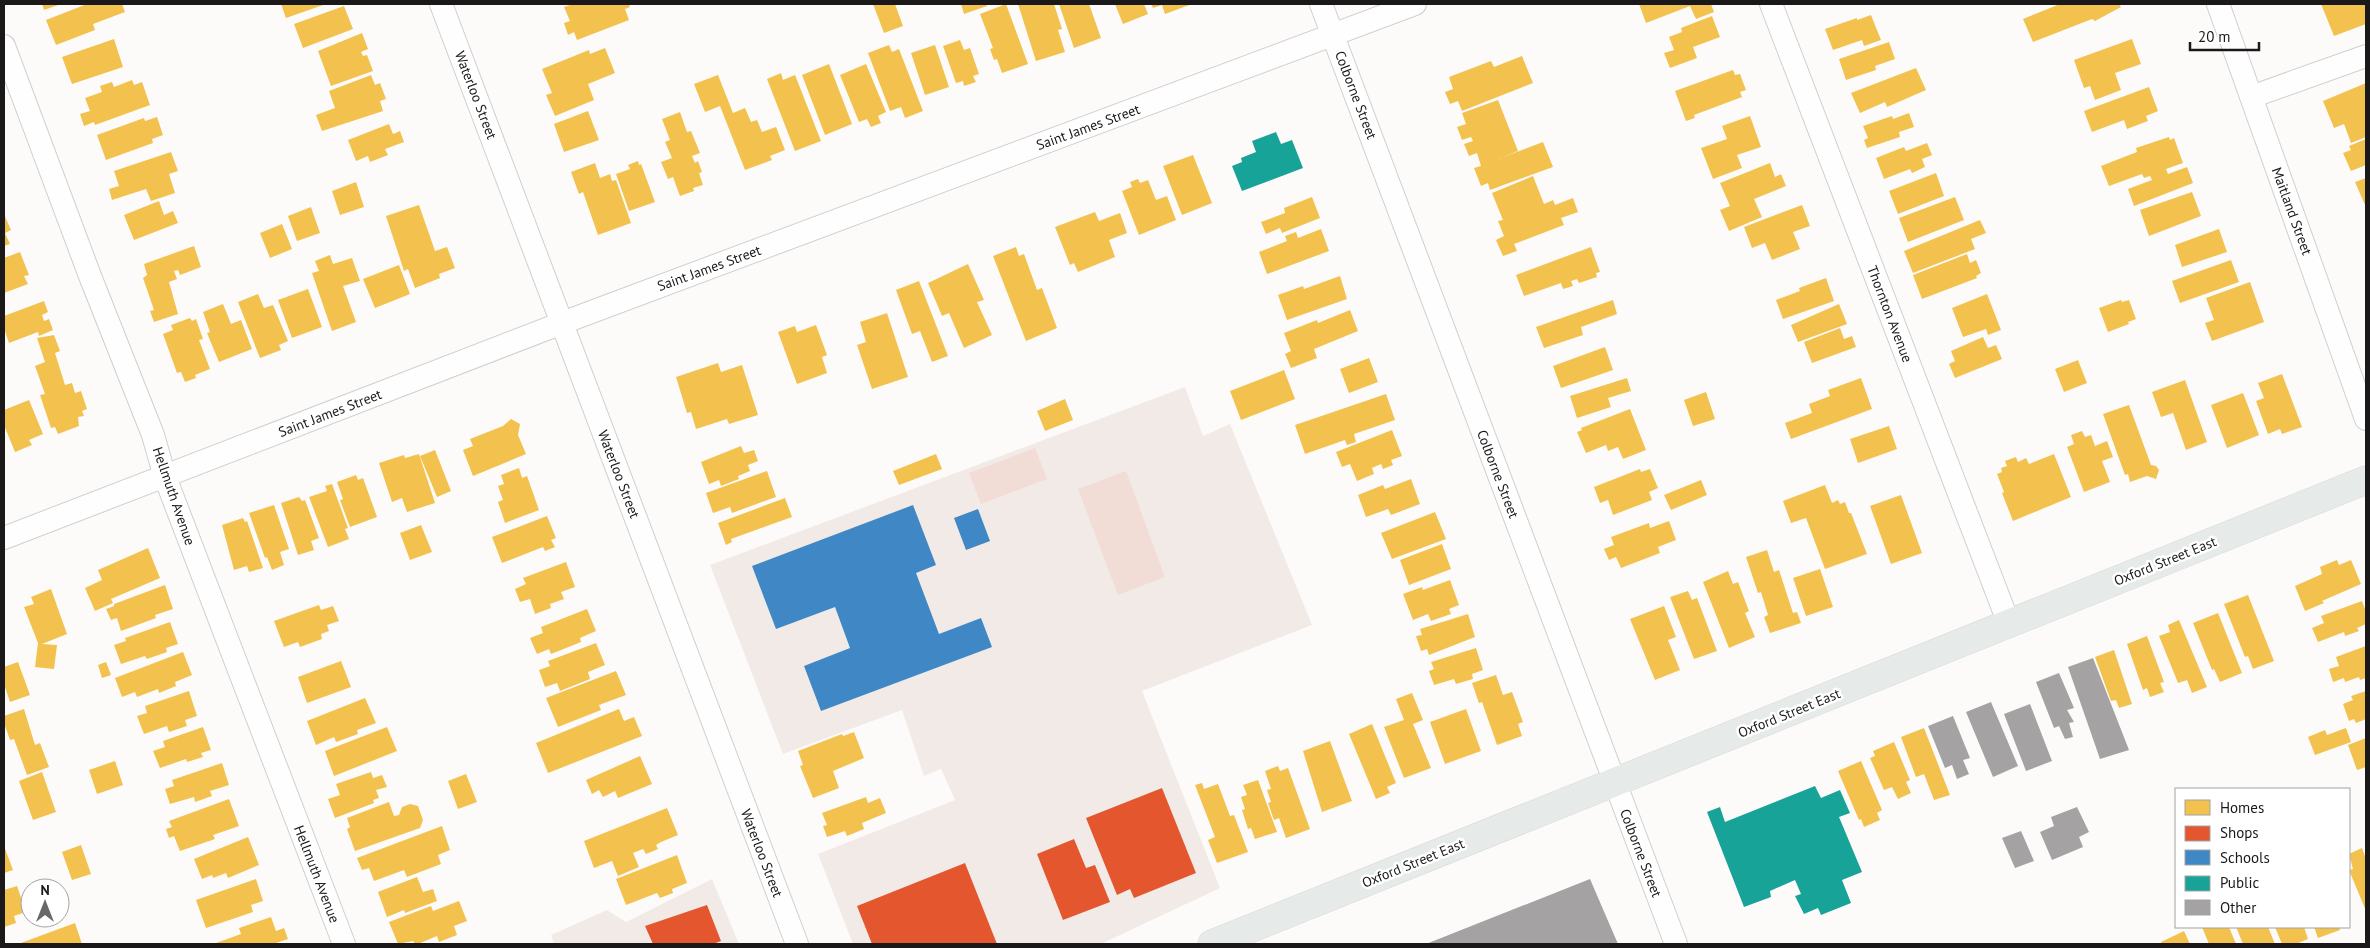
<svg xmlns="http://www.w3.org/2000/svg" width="2370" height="948" font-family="'PT Sans',sans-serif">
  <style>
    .built { fill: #f2eae7 }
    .green { fill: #f2ddd6 }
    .homes { fill: #f2c14e }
    .shops { fill: #e4572e }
    .schools { fill: #3f88c5 }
    .public { fill: #17a398 }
    .building { fill: #a4a2a2 }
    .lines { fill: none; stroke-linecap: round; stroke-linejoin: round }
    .minor-casing { stroke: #d0cfce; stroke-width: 24 }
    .major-casing { stroke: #dad8d8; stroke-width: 29 }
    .minor { stroke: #fffefe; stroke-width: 22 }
    .major { stroke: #e6ebe9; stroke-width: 28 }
    .labels { text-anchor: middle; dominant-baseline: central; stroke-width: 5; stroke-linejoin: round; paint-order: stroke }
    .street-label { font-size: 14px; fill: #1a1818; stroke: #fff }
  </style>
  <rect width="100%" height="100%" fill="#fdfbfa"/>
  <path class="built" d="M1185 387 1203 436 1230 424 1312 625 1142 691 1220 888 1101 944H853L818 854 955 800 941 769 924 776 902 710 783 754 710 565Z
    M712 879 739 944H554L551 935 607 910 626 922Z"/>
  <path class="green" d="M1035 448 1047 479 981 504 969 473Z
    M1126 471 1165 577 1118 595 1078 489Z"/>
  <path class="homes" d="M42 4H61L44 10Z
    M87 4H122L125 12 93 24 95 30 56 45 46 20Z
    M281 4H326L286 18Z
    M573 4H629L630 7 625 9 629 20 577 40 574 32 568 35 564 23 570 21 564 7Z
    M873 4H895L903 26 884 33Z
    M961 4H986L987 6 964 14Z
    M1006 4 1028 64 1002 73 997 59 994 60 990 49 993 48 980 14Z
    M1018 4H1054L1062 29 1058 30 1065 52 1036 61Z
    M1059 4H1089L1101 38 1074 48Z
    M1115 4H1144L1148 14 1123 24Z
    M1151 4H1192L1165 14 1162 5 1153 8Z
    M1639 4H1711L1714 12 1696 19 1690 6 1646 23Z
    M2060 4H2119L2121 7 2095 21 2092 19 2033 42 2023 19Z
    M2321 4H2366V24L2334 36Z
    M344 6 353 29 303 48 294 24Z
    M1871 15 1881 40 1864 46 1862 40 1833 50 1825 29 1857 18V20Z
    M1712 16 1720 37 1693 47 1697 58 1670 68 1664 53 1674 50 1669 37 1682 32 1681 28Z
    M362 33 368 49 361 52 363 56 367 55 373 71 331 86 318 51Z
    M114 39 123 67 72 84 62 57Z
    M2132 39 2141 64 2115 73 2121 90 2095 100 2090 86 2084 88 2074 60Z
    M960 40 964 50 970 48 979 74 973 76 976 82 964 86 963 81 956 83 943 46Z
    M1889 42 1895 59 1875 66 1876 70 1846 80 1839 59Z
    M889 45 892 52 899 49 923 111 905 118 901 107 890 111 868 53Z
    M935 45 949 87 925 95 911 53Z
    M605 48 615 73 588 84 594 100 555 116 546 95 552 93 542 69 589 50 590 54Z
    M1522 56 1533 83 1462 111 1458 101 1450 104 1445 92 1453 89 1449 77 1491 61 1494 67Z
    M829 64 852 124 825 135 802 75Z
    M866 64 886 112 878 116 881 123 871 127 867 119 859 122 840 75Z
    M1916 68 1926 90 1887 107 1885 102 1860 113 1851 93Z
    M1733 70 1735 75 1740 74 1746 90 1740 92 1742 97 1694 115 1695 118 1686 121 1675 91Z
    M781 73 783 80 795 75 821 141 795 151 767 79Z
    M371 75 375 85 380 83 386 99 380 101 383 111 322 131 316 115 335 108 329 91Z
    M718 75 733 113 745 108 751 122 757 120 762 132 776 127 785 150 770 156 772 160 745 170 720 106 705 112 694 84Z
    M132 80 134 85 142 82 150 105 95 125 94 122 84 126 80 114 90 111 85 98 102 92 100 86 112 82 114 87Z
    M2366 83V137L2351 143 2344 124 2334 128 2323 101Z
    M2149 87 2158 111 2146 116 2148 121 2127 129 2124 120 2092 132 2084 111Z
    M1498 100 1518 151 1498 159 1543 142 1553 167 1490 190 1488 183 1481 186 1474 168 1481 166 1477 153 1469 156 1464 144 1473 141 1471 137 1462 140 1457 127 1466 124 1462 113Z
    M588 111 599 140 564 152 554 124Z
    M680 112 687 132 691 131 700 153 692 156 695 163 698 161 702 172 699 173 703 185 693 188 694 191 680 196 673 177 668 179 661 162 672 158 665 142 670 140 662 119Z
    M1909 113 1914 127 1899 132 1900 137 1867 148 1864 140 1868 138 1863 126 1892 116 1893 119Z
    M1750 116 1761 147 1737 155 1742 168 1713 179 1701 148 1727 139 1722 126Z
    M157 117 163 135 152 139 153 143 106 160 97 135 144 118 145 121Z
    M389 124 393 134 400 131 404 142 385 149 388 155 370 162 368 156 356 161 348 140Z
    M2169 137 2170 140 2174 138 2183 163 2166 169 2168 174 2187 167 2193 183 2134 206 2128 189 2152 180 2150 176 2144 178 2142 174 2109 186 2101 166 2137 152 2136 148Z
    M2366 139V165L2351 171 2343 153 2351 150 2349 146Z
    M1927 143 1932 155 1922 159 1925 167 1912 173 1910 169 1884 179 1876 158 1904 147 1906 151Z
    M171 152 178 171 169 174 175 193 151 201 146 189 112 200 109 189 119 186 114 171Z
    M1193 155 1212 203 1182 215 1163 166Z
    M638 161 639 165 641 164 655 202 629 211 616 174 630 169 628 165Z
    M595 163 600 178 610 174 612 181 616 180 631 223 598 235 583 192 579 194 571 172Z
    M1770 163 1775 177 1781 174 1786 186 1754 199 1762 217 1729 231 1720 210 1730 206 1720 183Z
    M1936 173 1944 196 1898 214 1889 191Z
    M1533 176 1544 204 1553 200 1555 205 1573 198 1578 212 1561 218 1564 225 1514 244 1517 251 1503 256 1496 240 1504 236 1498 221 1503 220 1492 193Z
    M2366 178V205H2365L2355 182Z
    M1138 179 1140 183 1148 180 1156 200 1167 196 1176 220 1139 235 1122 191 1132 187 1130 182Z
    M356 182 364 207 340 215 332 191Z
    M2192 192 2201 216 2149 236 2140 210Z
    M1312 197 1320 218 1282 233 1280 228 1266 234 1261 222 1285 213 1284 208Z
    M1955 197 1964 220 1908 242 1899 218Z
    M159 201 164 215 173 211 178 223 134 240 124 215Z
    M419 205 435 251 447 247 455 268 439 274 440 278 415 288 408 269 404 271 386 216Z
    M1802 205 1810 226 1793 232 1800 249 1772 260 1765 243 1752 248 1744 227Z
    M311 207 320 233 297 241 288 216Z
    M1095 212 1099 221 1120 213 1127 233 1109 240 1115 257 1078 272 1074 263 1070 265 1055 227Z
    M4 214 11 230 5 233 10 244 4 246Z
    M1980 220 1986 233 1971 239 1975 249 1913 273 1904 251Z
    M282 224 292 249 270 258 260 233Z
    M1321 229 1329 251 1267 274 1259 252 1287 241 1285 236 1296 232 1298 238Z
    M2219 229 2227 252 2182 267 2175 245Z
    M194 246 201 267 180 275 178 270 174 271 177 279 169 282 178 314 154 322 150 311 154 310 143 278 147 275 144 264Z
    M1016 247 1019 256 1024 254 1037 290 1042 288 1057 328 1026 341 993 256Z
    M1591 247 1600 272 1596 273 1597 277 1579 283 1577 279 1571 281 1573 286 1563 289 1561 283 1524 296 1516 275Z
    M20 252 29 275 24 276 28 284 4 293V258Z
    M1967 254 1970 263 1976 260 1981 273 1976 276 1977 278 1922 299 1913 275Z
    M330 255 333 264 352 258 360 281 343 286 356 322 332 331 312 273 319 271 315 261Z
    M2231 260 2239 282 2180 303 2172 281Z
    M968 264 984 300 977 302 992 335 964 348 949 313 942 316 928 283Z
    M399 265 410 294 375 308 363 279Z
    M1340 276 1347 299 1287 320 1278 295 1303 286 1304 289Z
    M1826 278 1834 301 1783 319 1776 300 1800 291 1799 288Z
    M919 281 948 356 932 362 920 331 912 334 896 290Z
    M2250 282 2264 322 2212 341 2205 323 2214 320 2206 298Z
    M308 289 322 327 292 338 278 300Z
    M258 294 264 308 273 305 288 341 279 345 281 350 260 358 238 302Z
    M1987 294 2001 330 1988 335 1986 329 1963 337 1952 308Z
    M1613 300 1617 314 1581 327 1583 335 1544 348 1536 327Z
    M2121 300 2122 302 2129 300 2136 319 2128 322 2129 324 2108 332 2099 308Z
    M44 301 48 312 42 315 44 321 49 319 53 330 39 336 38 332 9 343 4 328V316Z
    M223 304 231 324 241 320 252 349 219 362 207 333 210 332 203 312Z
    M1839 304 1847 324 1798 342 1791 325Z
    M1350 310 1358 331 1314 349 1317 358 1291 368 1285 354 1291 351 1284 333 1317 320 1318 323Z
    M887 313 908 377 872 389 857 345 866 342 860 322Z
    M190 318 192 321 196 319 203 339 199 340 210 369 195 375 196 378 185 382 181 372 177 373 163 334 173 330 171 325Z
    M816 325 827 355 822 357 827 373 797 384 778 332 795 326 797 332Z
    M1840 328 1844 339 1852 336 1856 347 1812 363 1804 342Z
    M54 335 60 351 55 353 65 385 72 383 75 393 81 391 87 409 82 411 84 416 78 417 79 426 58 434 55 427 51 428 40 395 45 394 35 366 45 362 37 338Z
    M1983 337 1988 348 1996 345 2002 359 1955 378 1949 364 1955 361 1951 351Z
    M1605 347 1613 370 1561 388 1553 366Z
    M1369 358 1378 382 1349 393 1340 369Z
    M2078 360 2087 383 2064 392 2055 369Z
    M718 363 721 372 742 365 758 415 729 424 727 419 696 429 691 412 687 413 676 377Z
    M1284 370 1295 399 1241 420 1230 391Z
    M2282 374 2302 427 2282 434 2280 429 2268 434 2256 401 2264 398 2258 383Z
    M1627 378 1631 391 1608 398 1611 407 1577 418 1570 396Z
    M1861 378 1872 409 1791 439 1785 423 1812 413 1809 404 1830 396 1828 390Z
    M2185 380 2207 442 2186 450 2173 413 2161 417 2152 392Z
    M1706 392 1715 419 1693 426 1684 400Z
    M2243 393 2259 435 2227 448 2211 405Z
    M1386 394 1395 420 1354 434 1356 442 1347 445 1345 440 1305 454 1295 425Z
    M1065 399 1073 420 1045 431 1037 411Z
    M29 400 43 434 29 440 32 445 15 452 4 425V410Z
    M2129 405 2151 465 2156 466 2159 470 2156 479 2147 476 2130 482 2128 474 2125 475 2103 414Z
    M1630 409 1646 450 1623 459 1618 447 1608 451 1606 445 1586 453 1577 432 1582 430 1581 428Z
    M511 419 520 424 518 435 526 454 473 476 463 450 473 446 470 439 503 426Z
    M1889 426 1897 449 1858 463 1850 439Z
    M1392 430 1402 456 1391 460 1393 465 1383 469 1381 464 1372 468 1374 474 1357 481 1350 464 1342 467 1336 452Z
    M2082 431 2085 437 2091 435 2095 446 2107 441 2113 457 2102 461 2110 482 2084 492 2067 447 2074 444 2071 435Z
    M741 446 744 453 754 450 758 461 748 465 750 471 738 476 739 479 721 486 719 480 709 484 701 462Z
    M435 450 451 491 437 497 420 456Z
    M419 454 435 503 407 512 402 498 392 502 379 463 404 455 405 458Z
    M936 454 942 469 899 485 893 471Z
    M2054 454 2071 497 2013 521 2002 493 2004 492 1997 474 2002 472 2001 468 2007 466 2005 461 2016 457 2018 462 2026 458 2029 464Z
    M519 468 522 478 527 476 539 510 505 523 498 502 503 500 498 486 504 484 501 475Z
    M1640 469 1641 472 1650 469 1658 488 1649 492 1652 500 1613 515 1608 500 1600 503 1594 487Z
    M767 471 776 497 732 513 730 507 713 513 706 493Z
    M356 475 358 480 363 478 377 517 350 527 340 500 343 499 337 482Z
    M1411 479 1420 504 1391 515 1388 509 1366 517 1358 495 1383 485 1385 489Z
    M1701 480 1707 495 1671 510 1664 495Z
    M332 484 348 528 345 529 349 539 328 547 309 497 327 491 325 486Z
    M1825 485 1832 503 1838 500 1840 504 1845 502 1849 513H1851L1867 554 1825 569 1806 518 1791 523 1783 501Z
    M1901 495 1922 553 1891 564 1870 506Z
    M299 497 302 501 305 500 319 538 311 541 314 550 298 555 281 503Z
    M785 498 792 517 731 539 732 542 726 545 718 523Z
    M274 505 289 549 280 552 284 565 272 570 267 557 265 558 249 513Z
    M1435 512 1446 539 1392 559 1381 533Z
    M547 516 556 538 551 540 555 547 545 551 543 547 502 563 492 537Z
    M243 518 245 522 247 521 263 568 249 572 247 566 234 570 222 525Z
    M1669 521 1676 540 1658 547 1660 553 1621 568 1616 557 1609 560 1604 549 1614 545 1611 537 1649 523 1650 528Z
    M421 525 432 552 410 560 400 533Z
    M1442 544 1451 569 1409 585 1400 560Z
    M148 548 160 578 111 599 113 603 95 611 85 588 102 580 98 570Z
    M1767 550 1774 572 1779 570 1793 613 1797 612 1801 623 1770 633 1764 617 1768 615 1761 592 1758 593 1746 557Z
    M2337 560 2339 565 2351 560 2361 584 2322 601 2324 603 2305 611 2295 586 2322 574 2320 567Z
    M566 562 575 587 561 592 564 599 550 604 551 608 535 614 530 599 520 602 515 589 526 584 523 578Z
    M1820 569 1833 607 1806 616 1793 578Z
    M1728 571 1733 584 1738 582 1749 611 1745 613 1755 637 1729 648 1703 582Z
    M1450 580 1459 605 1449 609 1451 614 1431 621 1428 614 1413 620 1403 594 1422 587 1423 590Z
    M165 585 173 609 155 615 156 618 121 631 117 618 111 620 106 609 114 606V604Z
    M51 589 67 634 42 644 57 645 54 669 35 667 38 643 24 607 34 604 31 597Z
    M1688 591 1692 600 1697 598 1717 651 1694 659 1670 597Z
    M2248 595 2274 661 2253 669 2248 656 2245 657 2224 604Z
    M2362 601 2366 612V624L2357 628 2359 631 2345 636 2344 632 2318 642 2312 628 2324 623 2321 616Z
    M319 605 321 610 333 606 339 621 327 625 329 631 321 634 322 639 300 647 298 642 284 647 274 621Z
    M1664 606 1676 637 1668 640 1680 670 1655 680 1630 619Z
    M587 609 596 631 580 638 581 642 551 654 549 649 537 654 530 638 543 633 541 627Z
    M2218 613 2242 673 2220 682 2214 669 2212 670 2193 623Z
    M1468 614 1475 637 1429 655 1427 649 1421 651 1416 636 1422 635 1420 629Z
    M2179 620 2207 687 2192 693 2187 680 2178 683 2159 636 2170 632 2168 625Z
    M170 622 178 644 166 648 167 652 147 659 145 656 121 664 114 645 126 641 125 638Z
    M2147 636 2164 682 2160 683 2164 692 2150 697 2147 688 2143 690 2127 644Z
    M596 643 605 665 588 672 590 679 560 691 557 683 545 687 539 670 550 666 548 661Z
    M2366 646V678L2360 680 2359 677 2345 682 2344 678 2333 682 2329 669 2339 666 2336 657Z
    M1476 648 1483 670 1472 674 1473 679 1456 684 1454 679 1434 685 1429 671 1434 669 1431 662Z
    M2114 650 2132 704 2119 708 2116 700 2111 701 2095 657Z
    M183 652 192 675 175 682 176 686 159 693 158 689 137 697 135 692 122 697 115 678Z
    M341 661 351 687 307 703 298 677Z
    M18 662 30 695 10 702 4 684V667Z
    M106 662 111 675 102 678 98 665Z
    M616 671 626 695 599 705 601 710 558 727 546 698Z
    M1496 675 1503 695 1512 692 1523 722 1518 724 1522 736 1497 745 1482 702 1479 703 1472 683Z
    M189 691 197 716 185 720 187 726 169 732 167 726 144 734 137 716 147 713 145 706Z
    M2366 691V719L2356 723 2354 719 2349 721 2343 704 2353 700 2351 696Z
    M1412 693 1423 720 1413 724 1431 768 1404 778 1384 727 1404 720 1396 699Z
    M365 698 376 723 357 730 358 734 336 742 334 737 316 745 307 721Z
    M24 709 35 745 40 743 49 767 27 775 14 739 10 740 4 723V716Z
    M619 709 624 721 634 717 642 736 548 773 536 743Z
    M1466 709 1481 751 1445 764 1430 722Z
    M1372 724 1396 783 1387 787 1390 793 1376 799 1349 734Z
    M203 727 211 750 201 753 203 757 187 762 186 759 160 768 153 751 165 747 163 741Z
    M387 727 397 751 334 776 325 751Z
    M1924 728 1950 795 1934 800 1924 774 1916 777 1901 737Z
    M2346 728 2351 742 2315 755 2308 737 2325 730 2327 735Z
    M854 732 864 758 833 771 839 788 813 798 800 766 803 765 798 751 842 734 843 736Z
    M2366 738V767L2357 770 2348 745Z
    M1330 741 1352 801 1322 812 1303 751Z
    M1894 742 1910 780 1906 782 1911 793 1898 799 1892 787 1884 790 1870 758 1875 756 1873 751Z
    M640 756 652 784 618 798 615 791 603 797 599 790 592 794 586 780Z
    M115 761 123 785 97 794 89 770Z
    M1861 761 1882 810 1877 813 1880 820 1864 827 1861 819 1859 820 1838 771Z
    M222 763 229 785 210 791 212 796 195 802 194 797 170 804 165 789 174 786 172 780Z
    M1278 766 1280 771 1288 768 1310 829 1286 838 1279 818 1274 820 1268 803 1271 802 1267 790 1271 789 1265 771Z
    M42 772 56 812 33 820 19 781Z
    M371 772 373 778 382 775 387 787 376 790 379 798 373 800 374 803 335 818 328 799 340 795 336 784Z
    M466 774 477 802 458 809 448 781Z
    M1258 780 1277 832 1255 839 1251 828 1248 829 1242 810 1245 809 1241 797 1247 795 1243 785Z
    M1202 783 1204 789 1218 784 1230 816 1234 815 1248 852 1217 863 1208 840 1215 837 1195 785Z
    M866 797 868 803 880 798 886 813 862 823 864 829 847 836 845 831 827 837 823 826 827 825 822 813Z
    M229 799 239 826 213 835 215 839 180 851 174 836 169 838 166 829 172 827 169 821Z
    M389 802 394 816 399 815 402 807 410 804 418 806 423 820 420 828 355 851 347 829 350 827 347 818Z
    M667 808 678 835 661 842 656 845 658 849 646 854 643 849 633 853 639 867 618 876 612 861 594 868 584 841Z
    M442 826 450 850 438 855 441 864 407 877 404 870 374 881 369 868 362 870 357 858Z
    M248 837 259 865 228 878 226 873 213 878 212 875 202 879 194 859Z
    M81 845 91 874 72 880 62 852Z
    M4 846 13 870 4 873Z
    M2362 848 2366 859V911L2349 870 2353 869 2349 854Z
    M677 855 687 883 672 889 673 893 660 898 657 893 626 905 616 879Z
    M417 877 423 892 433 889 437 901 405 913 404 910 387 917 378 892Z
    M256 879 263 901 251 905 253 912 206 928 196 900Z
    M17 886 26 912 14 916 16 923 4 927V890Z
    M459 901 467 921 454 926 457 935 439 942 437 936 418 944H415L413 941 398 944 389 922 431 906 433 911Z
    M271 917 276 931 284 928 288 939 273 944H217L216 943 241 934 239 928Z
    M75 923 82 944H18Z
    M2202 927H2229L2236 944H2209Z
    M2236 927H2268L2275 944H2243Z
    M2275 927H2304L2308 939 2296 944H2282Z
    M2314 927H2339L2340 930 2318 938Z
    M2184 931 2190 944H2162L2161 942Z"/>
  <path class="shops" d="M1162 788 1196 873 1134 898 1130 889 1117 895 1086 818Z
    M1074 839 1086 868 1095 865 1110 902 1063 920 1037 854Z
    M965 863 997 944H872L857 906Z
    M707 905 721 941 713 944H653L645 926Z"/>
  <path class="schools" d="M913 505 936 565 916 573 939 634 981 618 992 647 821 711 804 666 850 648 835 607 776 629 752 566Z
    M978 509 990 541 966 550 954 518Z"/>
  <path class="public" d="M1276 132 1281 144 1292 140 1303 168 1242 191 1232 166 1242 162 1241 158 1256 152 1252 141Z
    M1815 786 1821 798 1840 790 1850 813 1839 817 1862 872 1842 880 1851 903 1821 915 1818 908 1804 914 1795 896 1801 894 1795 880 1770 891 1771 897 1744 907 1707 812 1720 807 1725 822Z"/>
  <path class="building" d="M2093 658 2129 750 2100 759 2068 667Z
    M2059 673 2074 708 2067 710 2074 722 2069 723 2073 737 2065 739 2059 726 2054 728 2036 682Z
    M1991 702 2018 766 1993 777 1966 712Z
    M2030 704 2052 761 2026 771 2004 714Z
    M1953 716 1970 758 1963 760 1969 774 1957 779 1952 765 1945 768 1928 726Z
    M2077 807 2089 832 2079 837 2083 847 2052 860 2040 832 2054 826 2051 817Z
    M2021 831 2034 861 2015 868 2002 838Z
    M1590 879 1618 944H1426Z"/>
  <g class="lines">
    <defs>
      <path id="minor" d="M441 4 797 944
        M1321 4 1676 944
        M1771 4 2009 624
        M2218 4 2366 419
        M4 46 90 276 153 435 165 477 344 944
        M2251 97 2366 56
        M4 538 562 323 1415 4"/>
      <path id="major" d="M1212 944 2366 480"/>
    </defs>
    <use href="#minor" class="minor-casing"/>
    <use href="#major" class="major-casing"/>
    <use href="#minor" class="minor"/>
    <use href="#major" class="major"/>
  </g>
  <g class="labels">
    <g class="street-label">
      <text transform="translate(476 95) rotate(69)">Waterloo Street</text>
      <text transform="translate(1356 95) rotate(69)">Colborne Street</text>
      <text transform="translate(1088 127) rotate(-20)">Saint James Street</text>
      <text transform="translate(2292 211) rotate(70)">Maitland Street</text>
      <text transform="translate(709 268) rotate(-20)">Saint James Street</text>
      <text transform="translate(1890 314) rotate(69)">Thornton Avenue</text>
      <text transform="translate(330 413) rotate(-21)">Saint James Street</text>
      <text transform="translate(619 474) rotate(69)">Waterloo Street</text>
      <text transform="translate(1498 474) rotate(69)">Colborne Street</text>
      <text transform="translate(174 496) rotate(71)">Hellmuth Avenue</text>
      <text transform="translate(2165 561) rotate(-22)">Oxford Street East</text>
      <text transform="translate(1789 713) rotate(-22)">Oxford Street East</text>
      <text transform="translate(762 853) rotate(69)">Waterloo Street</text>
      <text transform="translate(1641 853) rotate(69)">Colborne Street</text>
      <text transform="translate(1413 863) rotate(-22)">Oxford Street East</text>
      <text transform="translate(317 874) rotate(69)">Hellmuth Avenue</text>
    </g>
  </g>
  <rect width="2370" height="948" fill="none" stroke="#1a1818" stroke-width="10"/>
  <rect x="2175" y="788" width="175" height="140" fill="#ffffff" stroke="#a3a3a3"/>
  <rect x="2185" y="800" width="25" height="15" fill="#f2c14e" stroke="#a3a3a3"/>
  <text x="2220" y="813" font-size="15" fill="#1a1818">Homes</text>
  <rect x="2185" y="826" width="25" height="15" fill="#e4572e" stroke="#a3a3a3"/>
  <text x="2220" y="838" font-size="15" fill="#1a1818">Shops</text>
  <rect x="2185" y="850" width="25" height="15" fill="#3f88c5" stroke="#a3a3a3"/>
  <text x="2220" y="863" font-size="15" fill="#1a1818">Schools</text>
  <rect x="2185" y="876" width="25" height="15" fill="#17a398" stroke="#a3a3a3"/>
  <text x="2220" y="888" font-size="15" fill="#1a1818">Public</text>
  <rect x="2185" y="900" width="25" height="15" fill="#a4a2a2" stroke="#a3a3a3"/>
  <text x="2220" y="913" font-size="15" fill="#1a1818">Other</text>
  <g transform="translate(45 903)"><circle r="24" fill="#ffffff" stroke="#a3a3a3"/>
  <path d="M0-4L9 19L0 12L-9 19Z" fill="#696767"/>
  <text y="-8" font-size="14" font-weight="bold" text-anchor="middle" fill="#1a1818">N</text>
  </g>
  <path d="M2190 42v8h69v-8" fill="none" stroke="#1a1818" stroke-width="2.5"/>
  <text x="2198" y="42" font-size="15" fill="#1a1818" stroke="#ffffff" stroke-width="4" paint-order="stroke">20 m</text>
</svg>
